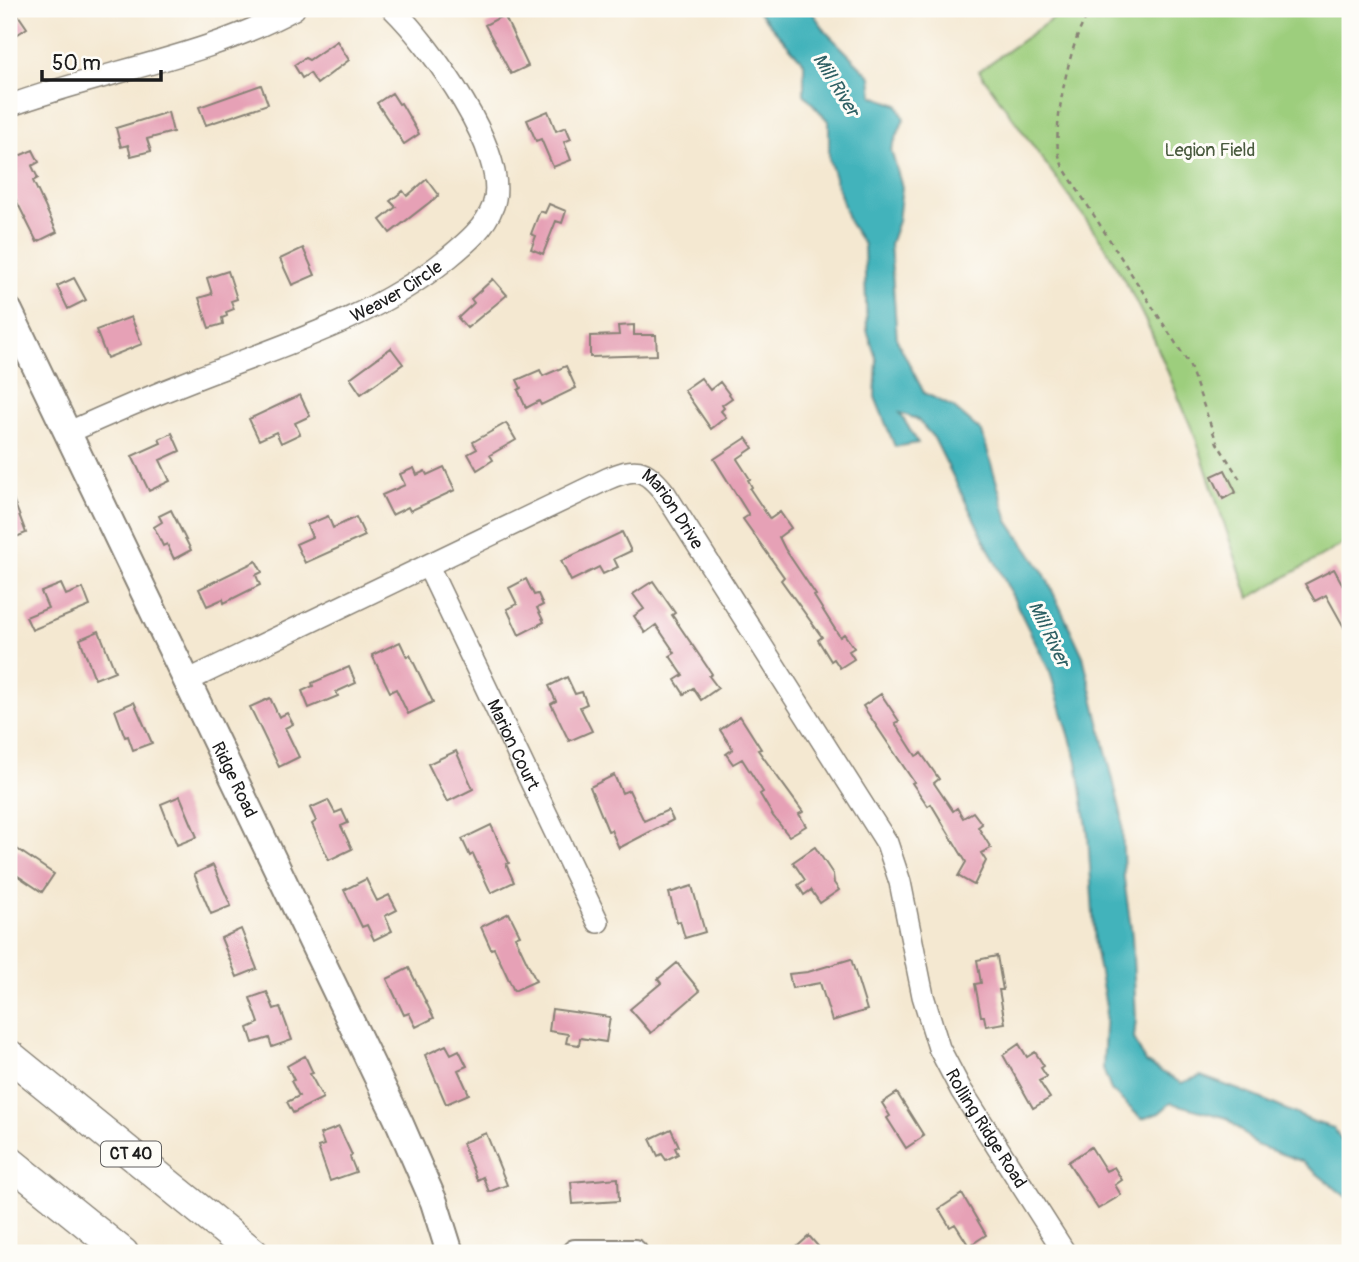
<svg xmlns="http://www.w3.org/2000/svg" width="1359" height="1262" font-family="Pangolin,sans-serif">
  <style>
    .green { fill: #9dce7d; stroke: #5c754c; stroke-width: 2 }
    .water { fill: #43b3bb; stroke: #30686c; stroke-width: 2 }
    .building { fill: #e6a1b6 }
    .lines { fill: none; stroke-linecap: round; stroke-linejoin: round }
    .minor-casing { stroke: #888276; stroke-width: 24 }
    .major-casing { stroke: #888276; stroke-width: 30 }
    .highway-casing { stroke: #888276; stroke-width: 33 }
    .path { stroke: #888276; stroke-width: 2.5; stroke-dasharray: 5 5; stroke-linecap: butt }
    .minor { stroke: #fff; stroke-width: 21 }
    .major { stroke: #fff; stroke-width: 26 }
    .highway { stroke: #fff; stroke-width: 30 }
    .labels { text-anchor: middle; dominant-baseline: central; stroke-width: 6; stroke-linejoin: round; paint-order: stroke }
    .shield { fill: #fdfcf7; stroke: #605f5e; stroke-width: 2 }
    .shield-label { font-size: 16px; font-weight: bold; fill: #1c1c1c }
    .park-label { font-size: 18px; fill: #495a3e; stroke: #fdfcf7 }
    .street-label { font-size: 18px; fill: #1c1c1c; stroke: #fdfcf7 }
    .water-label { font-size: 19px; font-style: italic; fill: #2e6064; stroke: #fdfcf7 }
  </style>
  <rect width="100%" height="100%" fill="#fdfcf7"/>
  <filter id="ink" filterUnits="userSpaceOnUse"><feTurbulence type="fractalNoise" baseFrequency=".0143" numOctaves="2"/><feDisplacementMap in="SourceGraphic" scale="14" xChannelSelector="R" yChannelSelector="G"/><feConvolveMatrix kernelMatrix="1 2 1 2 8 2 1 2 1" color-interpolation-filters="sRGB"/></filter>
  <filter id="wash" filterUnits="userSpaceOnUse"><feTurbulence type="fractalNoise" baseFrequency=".00686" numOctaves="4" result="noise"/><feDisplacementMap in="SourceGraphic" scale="28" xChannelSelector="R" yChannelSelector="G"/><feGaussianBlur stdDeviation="1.57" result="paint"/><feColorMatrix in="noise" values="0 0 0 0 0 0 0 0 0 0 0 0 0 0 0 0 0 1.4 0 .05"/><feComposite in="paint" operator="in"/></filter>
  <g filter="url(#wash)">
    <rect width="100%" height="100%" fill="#f4e8d1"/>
    <path class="green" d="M1066 9H1350V540L1249 598 1196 439 1151 332 1132 294 1105 246 979 71Z"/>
    <path class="water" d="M756 9H810L827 33 871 77 873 96 898 105 904 119 891 150 902 187 898 221 890 244 897 340 924 393 953 407 982 432 1008 521 1044 573 1083 656 1122 817 1124 879 1132 936 1136 1019 1134 1038 1145 1062 1181 1083 1201 1076 1255 1096 1314 1122 1334 1128 1343 1143 1350 1148V1200L1301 1161 1256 1145 1227 1118 1171 1103 1159 1113 1142 1119 1111 1090 1103 1069 1106 1006 1095 946 1088 834 1077 761 1050 672 934 438 917 419 900 413 918 443 895 447 875 397 877 361 867 330 864 245 849 222 829 159V122L804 94V63Z"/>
    <g id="blocks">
      <path class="building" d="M9 9H14L27 28 9 40Z
        M504 15 528 66 511 74 485 25Z
        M337 41 349 60 317 84 310 73 302 78 294 65 305 58 309 60Z
        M261 85 268 104 206 125 199 107Z
        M392 93 399 104 401 103 419 134 404 144 377 103Z
        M548 111 556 131 566 127 571 139 564 142 571 160 553 167 541 139 536 141 527 120Z
        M168 112 173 132 147 139 151 151 131 156 128 145 121 147 116 128Z
        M33 150 39 162 32 166 38 178 33 181 57 232 37 242 12 192 9 193V160Z
        M427 179 439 195 390 233 380 220 396 207 390 201 403 191 407 196Z
        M549 204 566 211 562 223 556 221 543 254 531 249 536 236 531 234 540 211 545 213Z
        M303 248 315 275 292 285 280 259Z
        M228 271 237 299 231 301 234 309 226 312 227 316 222 318 223 324 209 328 199 298 212 294 207 278Z
        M74 278 86 300 68 309 57 286Z
        M493 279 507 295 467 328 458 318 474 303 471 299Z
        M131 317 142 344 107 358 96 330Z
        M634 325V335H656L657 355 590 357V336L619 335 618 326Z
        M391 348 403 364 361 394 350 378Z
        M566 366 576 388 541 405 539 401 526 408 518 390 521 388 517 380 540 370 543 376Z
        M701 378 710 390 720 382 732 398 722 405 724 408 721 411 726 417 711 429 684 390Z
        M300 395 310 416 295 423 300 434 281 443 276 432 259 440 249 419Z
        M506 423 516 440 490 455 493 460 477 470 468 454 477 449 473 442Z
        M172 433 180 451 160 460 170 481 149 491 132 456 161 443 159 439Z
        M746 438 753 448 737 459 750 479 748 480 752 487 750 489 770 519 780 512 791 528 779 537 785 549 816 595 814 596 840 637 844 634 854 648 849 651 854 659 840 668 834 659 831 661 818 640 822 637 781 580 784 577 743 519 749 515 714 459Z
        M444 467 455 490 410 511 408 507 392 515 382 495 405 485 400 474 414 468 417 475 425 471 427 475Z
        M1225 470 1236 492 1223 499 1212 476Z
        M9 488 26 533 11 539 9 545Z
        M171 510 191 550 174 559 167 544 163 546 154 527 162 522 159 516Z
        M328 516 333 528 356 517 365 536 305 563 296 544 312 537 307 525Z
        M622 532 631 551 614 559 618 567 603 574 599 567 571 581 561 561Z
        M256 561 262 572 256 575 260 585 224 603 223 599 207 606 199 589Z
        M1334 569 1350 598V638L1326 595 1315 601 1305 584Z
        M526 579 534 595 538 594 543 605 537 608 544 622 519 635 507 609 517 604 509 588Z
        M653 581 675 613 672 615 712 674 709 676 718 688 701 700 693 688 684 694 675 680 683 675 670 656 675 653 656 625 645 633 634 616 644 609 633 594Z
        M61 584 66 595 83 588 90 606 32 630 26 617 48 608 41 592Z
        M99 631 115 671 95 679 80 639Z
        M400 642 407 657 410 655 433 702 408 714 396 689 390 692 372 655Z
        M349 667 356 683 336 692 338 696 309 708 302 691 313 686 312 683Z
        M567 677 575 694 582 692 587 704 580 707 592 731 569 741 551 704 556 701 549 686Z
        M881 694 899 721 895 723 916 756 921 753 939 779 934 783 953 811 957 808 963 818 973 812 982 824 978 827 991 848 981 853 986 861 974 885 958 876 966 862 931 804 928 806 912 783 914 782 863 706Z
        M270 698 279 717 287 713 293 724 285 728 299 757 279 767 250 707Z
        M134 702 152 743 133 750 128 736 125 737 115 710Z
        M740 716 761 749 758 750 803 812 799 814 806 826 789 836 773 816 760 794 763 792 742 759 733 764 726 754 733 749 720 730Z
        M456 751 473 789 447 802 428 764Z
        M614 775 622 793 629 790 644 821 668 810 673 820 619 848 611 830 608 831 590 787Z
        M180 796 197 837 177 845 161 804Z
        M328 800 335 813 342 810 348 823 341 826 352 849 329 860 312 824 316 821 310 808Z
        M491 825 509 863 506 864 514 882 491 893 473 854 470 856 462 839Z
        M815 847 833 874 834 883 839 890 820 903 811 890 804 895 798 885 805 880 793 862Z
        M17 849 54 874 42 892 9 870V861Z
        M213 865 231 906 211 914 194 874Z
        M366 879 377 901 389 895 397 910 385 916 392 931 374 940 367 925 362 927 344 890Z
        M692 886 705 932 685 938 680 921 677 922 669 893Z
        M509 913 520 935 515 937 536 981 514 991 494 948 491 949 481 927Z
        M241 929 257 969 237 977 221 938Z
        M997 956 1003 990H999L1005 1023 986 1026 984 1016H981L975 984 981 983 977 960Z
        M851 959 867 1010 832 1021 820 983 792 988 789 974 808 972Z
        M677 963 700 991 651 1033 630 1009 661 983 658 979Z
        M409 968 434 1018 416 1027 409 1013 404 1015 387 979Z
        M267 992 274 1009 280 1007 292 1040 272 1047 269 1038 253 1043 248 1028 259 1023 250 998Z
        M552 1009 610 1017 606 1042 580 1038 579 1045 566 1043 568 1034 549 1031Z
        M1019 1044 1027 1057 1035 1052 1044 1066 1041 1068 1047 1077 1039 1081 1050 1098 1033 1108 1003 1055Z
        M446 1045 451 1054 459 1050 467 1066 458 1070 469 1094 446 1104 425 1055Z
        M305 1056 313 1073 310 1074 323 1098 293 1113 287 1102 299 1096 291 1081 294 1080 287 1066Z
        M897 1093 924 1136 906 1148 887 1118 890 1116 882 1103Z
        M339 1127 352 1155 350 1157 356 1172 330 1181 318 1147 324 1145 320 1134Z
        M671 1129 679 1146 675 1148 678 1154 666 1160 662 1154 658 1156 650 1139Z
        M486 1133 507 1185 489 1192 483 1177 477 1180 462 1143Z
        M1091 1147 1106 1171 1114 1167 1122 1180 1115 1185 1121 1195 1098 1209 1068 1162Z
        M618 1178 619 1201 573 1204 571 1182Z
        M962 1194 986 1235 969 1246 955 1224 950 1227 939 1209Z
        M809 1236 824 1253H790Z"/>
    </g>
  </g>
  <g filter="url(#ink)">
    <use href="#blocks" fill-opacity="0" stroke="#888276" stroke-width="2"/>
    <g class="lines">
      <defs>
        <g id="minor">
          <path d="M9 106C103 71 205 58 294 9"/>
          <path id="s1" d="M67 433C109 414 151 396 195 379 283 345 374 318 448 258 465 244 485 228 493 206 512 155 429 44 393 9"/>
          <path id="s2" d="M428 566 598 922"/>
          <path id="s3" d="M187 681 607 479C635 467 644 467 664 492L887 843 900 882 923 996 939 1048 961 1090 1065 1253"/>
        </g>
        <g id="major">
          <path id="s4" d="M9 311 400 1124 434 1202 450 1253"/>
          <path d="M575 1253H634"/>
        </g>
        <path id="highway" d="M9 1055 253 1253
          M9 1161 123 1253"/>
      </defs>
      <use href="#minor" class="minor-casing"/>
      <use href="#major" class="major-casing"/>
      <use href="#highway" class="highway-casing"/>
      <path class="path" d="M1092 9C1071 33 1054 119 1058 151 1059 156 1061 162 1063 167L1189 364 1217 443 1241 481
        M1347 533 1350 535"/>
      <use href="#minor" class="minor"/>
      <use href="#major" class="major"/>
      <use href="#highway" class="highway"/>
    </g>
  </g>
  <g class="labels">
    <rect class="shield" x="101" y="1141.5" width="60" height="25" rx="5"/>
    <g class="shield-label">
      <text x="131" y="1154">CT 40</text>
    </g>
    <g class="park-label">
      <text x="1210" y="150">Legion Field</text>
    </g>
    <g class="street-label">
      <text stroke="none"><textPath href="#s1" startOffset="359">Weaver Circle</textPath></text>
      <text stroke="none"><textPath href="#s3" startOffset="551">Marion Drive</textPath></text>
      <text stroke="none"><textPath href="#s2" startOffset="198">Marion Court</textPath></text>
      <text stroke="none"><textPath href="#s4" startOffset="520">Ridge Road</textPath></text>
      <text stroke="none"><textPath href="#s3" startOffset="1253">Rolling Ridge Road</textPath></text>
    </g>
    <g class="water-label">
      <text transform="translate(836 85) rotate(58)">Mill River</text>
      <text transform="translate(1049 634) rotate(64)">Mill River</text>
    </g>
  </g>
  <rect width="1359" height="1262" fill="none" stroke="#fdfcf7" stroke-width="35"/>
  <path d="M42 70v10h119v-10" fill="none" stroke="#1c1c1c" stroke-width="3.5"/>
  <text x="52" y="70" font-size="21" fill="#1c1c1c" stroke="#fdfcf7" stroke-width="5" paint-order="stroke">50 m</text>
</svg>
